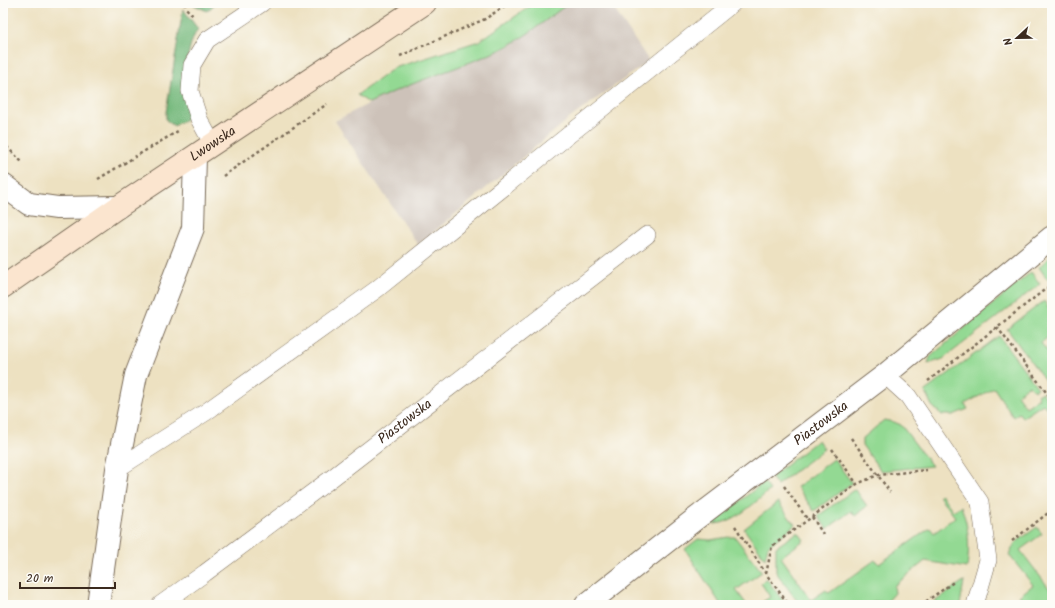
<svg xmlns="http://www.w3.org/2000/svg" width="1055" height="608" font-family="Kalam,sans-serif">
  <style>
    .industrial { fill: #cdc2b9 }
    .green { fill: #93d993; stroke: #678258 }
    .forest { fill: #76b97d; stroke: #58724e }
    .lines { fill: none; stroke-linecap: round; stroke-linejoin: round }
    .service-casing { stroke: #796a57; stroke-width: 18 }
    .minor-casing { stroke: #796a57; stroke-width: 24 }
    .tertiary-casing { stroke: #796a57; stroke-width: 24 }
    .secondary-casing { stroke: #796a57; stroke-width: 24 }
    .path { stroke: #796a57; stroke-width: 2.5; stroke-dasharray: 3 3; stroke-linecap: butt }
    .service { stroke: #fff; stroke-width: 17 }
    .minor { stroke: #fff; stroke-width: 22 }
    .tertiary { stroke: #fff; stroke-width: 22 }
    .secondary { stroke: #fbe5cf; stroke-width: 22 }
    .labels { text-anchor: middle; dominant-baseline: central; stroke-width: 4; stroke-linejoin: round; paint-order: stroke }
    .street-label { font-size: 14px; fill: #3b2a1e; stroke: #fdfcf7 }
  </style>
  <rect width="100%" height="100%" fill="#fdfcf7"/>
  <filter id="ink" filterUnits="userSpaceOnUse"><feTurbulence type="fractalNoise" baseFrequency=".025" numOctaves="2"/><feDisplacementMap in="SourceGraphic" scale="8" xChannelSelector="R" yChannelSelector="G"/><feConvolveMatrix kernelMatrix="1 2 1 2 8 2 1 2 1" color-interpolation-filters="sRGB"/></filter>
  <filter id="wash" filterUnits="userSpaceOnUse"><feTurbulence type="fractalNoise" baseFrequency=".012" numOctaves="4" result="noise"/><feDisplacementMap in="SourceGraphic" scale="16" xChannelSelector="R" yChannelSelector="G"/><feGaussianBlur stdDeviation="0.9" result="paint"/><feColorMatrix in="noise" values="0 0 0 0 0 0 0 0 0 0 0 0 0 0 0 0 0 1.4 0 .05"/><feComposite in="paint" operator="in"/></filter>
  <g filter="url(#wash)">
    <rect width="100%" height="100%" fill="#ede1c1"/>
    <path class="industrial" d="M569 3H610L649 61 570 118 418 245 335 121 403 86 501 49 522 37Z"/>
    <path class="green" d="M535 3H569C547 19 525 38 500 50 457 69 411 82 369 103L357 95 394 68 479 41Z
      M1052 255V276L1047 279 1039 267Z
      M1031 272 1040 284 943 359 928 364 930 357Z
      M1044 301 1052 312V334L1041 343 1052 357V390L1007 329Z
      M999 336 1038 388 1034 391 1029 385 1017 395 1026 407 1039 398 1037 395 1042 392 1052 406V414L1043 404 1022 418 1019 413 1013 417 994 388 965 404 968 409 953 415H942L932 406 925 391Z
      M884 420 894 422 901 425 932 466 881 471 862 445V439Z
      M818 440 824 449 777 485 771 477Z
      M834 459 852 483 814 511 797 487Z
      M764 482 770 490C754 503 733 525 711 524Z
      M855 489 867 506 855 516 851 511 827 529 818 516Z
      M941 494 953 511 961 506C969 527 970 545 967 568L925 561 894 586 895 593 886 603 874 601 868 605H800L776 572V547L798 532 804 540 781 557 811 600 826 590 829 593 875 560 879 564 930 528 934 533 955 517 939 496Z
      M778 502 795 525 768 546 765 558 744 529Z
      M1037 527 1042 534 1020 550 1052 592V605H1025L1019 596 1033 585 1009 555 1015 543Z
      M729 537H735L762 572 736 590 747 605H721L685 549 698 539 710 540Z
      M766 578 786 605H758L770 597 761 583Z
      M964 581 960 605H930L962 582Z"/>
    <path class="forest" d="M190 3H216L207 11Z
      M183 9 198 29C181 54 189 89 190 117L174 126 166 120V112Z"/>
  </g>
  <g filter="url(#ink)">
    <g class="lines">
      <defs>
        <g id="service">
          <path d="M213 145 199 119 190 91 192 65 207 40 262 3"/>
          <path d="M885 375 908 396 980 502 988 560 975 605"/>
          <path d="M117 469 206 412 377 289 733 3"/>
          <path id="s1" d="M160 605 205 573 332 478 647 235"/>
        </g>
        <g id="minor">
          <path d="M98 605 117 469 136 375 193 228 195 157"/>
          <path id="s2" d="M586 605 694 520 885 375 1052 237"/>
        </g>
        <path id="tertiary" d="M3 185 29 204 57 208 118 207"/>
        <g id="secondary">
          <path id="s3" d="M3 287 118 207 425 3"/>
        </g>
      </defs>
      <use href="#service" class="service-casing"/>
      <use href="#minor" class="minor-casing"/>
      <use href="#tertiary" class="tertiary-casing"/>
      <use href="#secondary" class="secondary-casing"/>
      <path class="path" d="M185 3V7L194 17
        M3 13 5 3
        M400 56 485 19 509 3
        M3 135 7 147 23 163
        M223 176 327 104
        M98 179 178 131
        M1048 287 1052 292
        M997 327 1052 400
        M928 381 1052 284
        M851 438 890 492
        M832 449 857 484
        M784 486 808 520
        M812 517 823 534
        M735 526 766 574 789 605
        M1012 541 1052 510
        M766 574 772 546 857 484 878 475 927 470
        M921 605 955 581"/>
      <use href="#service" class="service"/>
      <use href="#minor" class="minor"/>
      <use href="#tertiary" class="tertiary"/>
      <use href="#secondary" class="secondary"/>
    </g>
  </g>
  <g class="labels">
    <g class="street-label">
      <text stroke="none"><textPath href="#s3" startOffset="254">Lwowska</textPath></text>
      <text stroke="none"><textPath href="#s1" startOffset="306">Piastowska</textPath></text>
      <text stroke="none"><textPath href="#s2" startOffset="297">Piastowska</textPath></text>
    </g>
  </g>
  <rect width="1055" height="608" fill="none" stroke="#fdfcf7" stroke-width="16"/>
  <g transform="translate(1017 38) rotate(248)" stroke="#fdfcf7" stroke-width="3" paint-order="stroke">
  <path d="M0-3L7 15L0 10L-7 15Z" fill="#3b2a1e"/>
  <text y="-6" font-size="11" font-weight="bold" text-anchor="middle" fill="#3b2a1e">N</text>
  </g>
  <path d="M20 582v6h95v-6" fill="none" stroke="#3b2a1e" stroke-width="2"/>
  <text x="26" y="582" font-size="12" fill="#3b2a1e" stroke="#fdfcf7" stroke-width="3" paint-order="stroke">20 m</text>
</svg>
